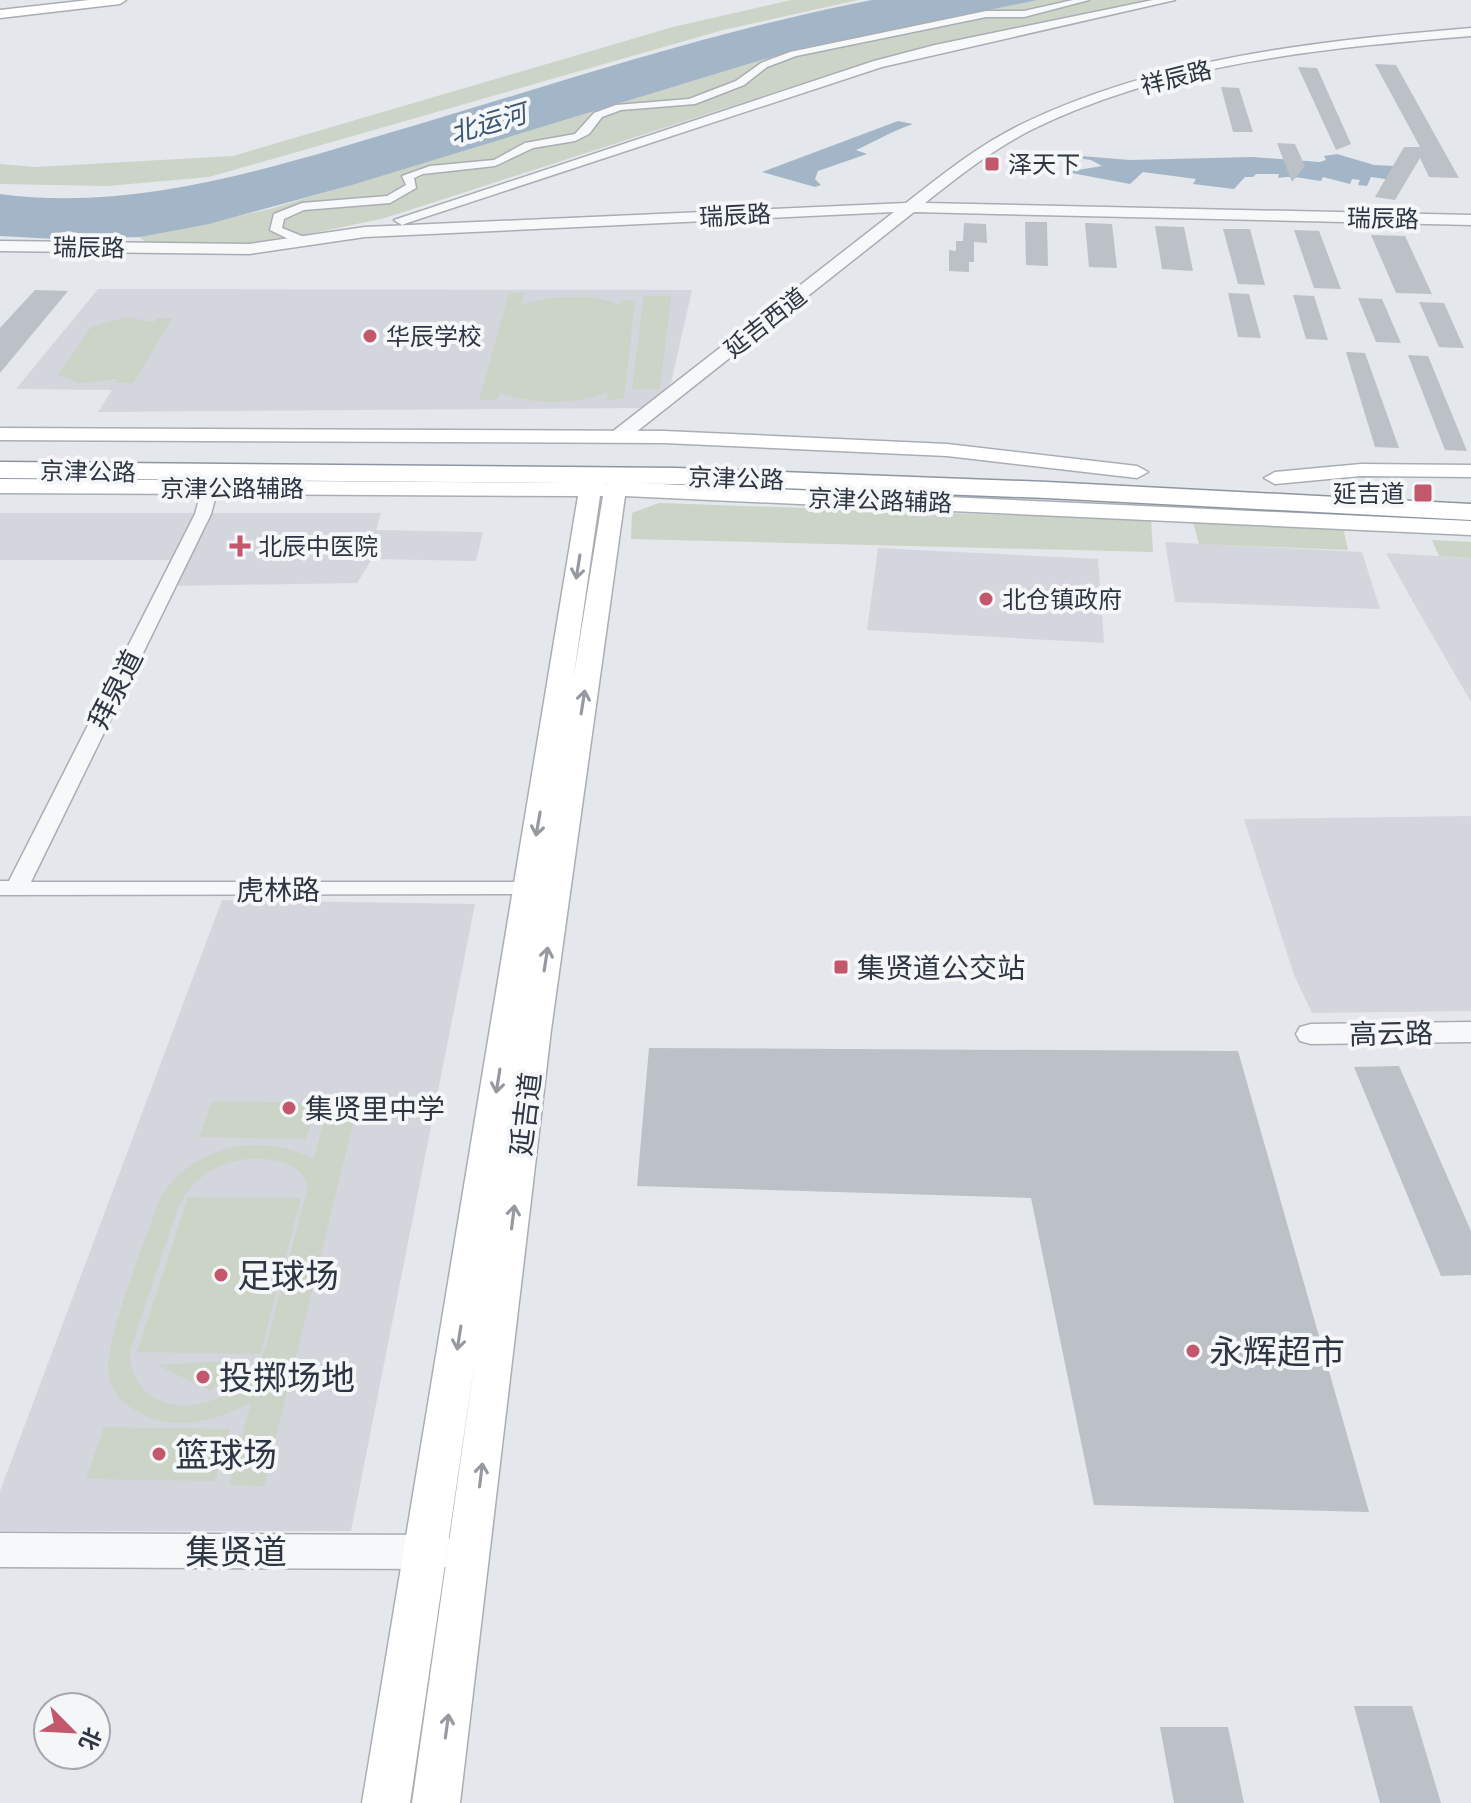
<svg xmlns="http://www.w3.org/2000/svg" width="1471" height="1803" font-family="Quicksand,'Noto Sans SC',sans-serif">
  <style>
    .built { fill: #d3d7dd }
    .green { fill: #cbd4c6; fill-rule: evenodd }
    .water { fill: #a3b6c7 }
    .building { fill: #bcc1c7 }
    .lines { fill: none; stroke-linecap: round; stroke-linejoin: round }
    .minor-casing { stroke: #a9aeb5; stroke-width: 3 }
    .tertiary-casing { stroke: #a9aeb5; stroke-width: 3 }
    .secondary-casing { stroke: #a9aeb5; stroke-width: 3 }
    .trunk-casing { stroke: #8d96a0; stroke-width: 3 }
    .minor { fill: #f7f8f9; fill-rule: evenodd }
    .tertiary { fill: #f7f8f9; fill-rule: evenodd }
    .secondary { fill: #fff; fill-rule: evenodd }
    .trunk { fill: #fff; fill-rule: evenodd }
    .oneway { stroke: #969aa0 }
    .poi-dot { fill: #c3576c; stroke: #f4f6f8; stroke-width: 3 }
    .labels { text-anchor: middle; dominant-baseline: central; stroke-width: 8; stroke-linejoin: round; paint-order: stroke }
    .far-street-label { font-size: 24px; fill: #2d3642; stroke: #f4f6f8 }
    .far-poi-label { font-size: 24px; fill: #2d3642; stroke: #f4f6f8; text-anchor: start }
    .far-water-label { font-size: 26px; font-style: italic; fill: #3b5772; stroke: #f4f6f8 }
    .street-label { font-size: 28px; fill: #2d3642; stroke: #f4f6f8 }
    .poi-label { font-size: 28px; fill: #2d3642; stroke: #f4f6f8; text-anchor: start }
    .near-poi-label { font-size: 34px; fill: #2d3642; stroke: #f4f6f8; text-anchor: start }
    .near-street-label { font-size: 34px; fill: #2d3642; stroke: #f4f6f8 }
  </style>
  <rect width="100%" height="100%" fill="#e4e7eb"/>
  <path class="built" d="M98 289 692 290 671 383 647 408 98 412 112 390 16 389Z
    M0 513H381L376 530 483 532 476 561 372 559 357 583 167 586 179 560H0Z
    M1165 542 1362 552 1380 609 1175 602Z
    M878 548 1098 559 1104 643 867 630Z
    M1386 553 1471 558V702L1413 602Z
    M1471 816V1011L1312 1013 1294 975 1244 819Z
    M222 900 475 904 351 1531H0V1491Z"/>
  <path class="green" d="M791 0H858L723 30 209 177 107 186 0 184V164L36 167 233 156 673 27Z
    M1038 0H1150L985 35 837 72 385 218 262 244 148 245 140 237 270 209 798 49Z
    M509 293H525L521 305C552 296 589 292 620 305L621 300 635 301 624 399 607 400 608 392C574 405 534 405 500 393L497 400H479Z
    M644 296H671L660 389H632Z
    M126 317 154 322 157 318H173L133 383H115L117 379 80 383 58 375 91 327Z
    M659 503 1151 520 1153 552 631 539 632 513Z
    M1193 522 1343 528 1348 550 1199 544Z
    M1432 540 1471 542V558L1439 556Z
    M330 1095 360 1096 264 1486 229 1485 251 1403C218 1419 181 1432 144 1415 127 1407 112 1395 109 1375 102 1344 148 1234 160 1198 193 1145 260 1131 314 1159ZM247 1159C269 1158 295 1160 307 1182V1191C297 1229 287 1266 277 1304 271 1325 268 1349 256 1367 237 1397 192 1415 159 1400 138 1390 130 1373 130 1351L178 1208C192 1178 214 1164 247 1159Z
    M212 1101 317 1103 306 1139 199 1137Z
    M188 1197 301 1198 260 1354 137 1352Z
    M226 1361V1374L211 1391 157 1365Z
    M104 1427 230 1429 215 1481 86 1479Z"/>
  <path class="water" d="M872 0H1038L798 49 355 184 209 224 140 237 55 239 0 236V194C140 213 283 164 416 125 567 80 718 30 872 0Z
    M898 121 913 124C890 132 876 141 856 150L867 154 818 171 815 179 821 185 815 187 762 172Z
    M1337 154 1374 165 1395 166 1400 181 1371 177 1367 186 1358 185 1360 180 1352 179 1350 184 1323 177 1321 181C1305 179 1295 175 1278 178L1279 174H1256L1253 177H1245L1234 189 1193 184 1196 179 1143 172 1130 184 1066 172 1102 166 1091 160 1077 158 1081 156 1130 160 1252 157 1320 162 1326 160 1324 156Z"/>
  <path class="building" d="M1375 64 1396 65 1459 178 1429 177 1420 158 1395 200 1375 197 1404 147H1420Z
    M1298 67 1317 68 1351 144 1336 150Z
    M1221 87 1239 88 1253 132H1233Z
    M1277 143 1295 144 1305 166 1292 182Z
    M1025 222H1047L1048 266 1026 265Z
    M964 223 986 224 987 243 974 242V262H969V272L949 271V250L956 251V241H963Z
    M1085 223 1112 224 1117 268 1089 267Z
    M1155 226 1184 227 1193 271 1162 269Z
    M1223 229H1250L1265 285 1238 284Z
    M1294 230 1319 231 1341 289 1314 288Z
    M1371 235 1405 236 1432 294 1396 293Z
    M35 290 68 291 0 373V328Z
    M1228 293 1249 294 1261 338 1238 337Z
    M1293 295 1314 296 1328 340 1306 339Z
    M1358 298 1382 299 1401 343 1376 342Z
    M1419 302 1444 303 1464 348 1439 347Z
    M1346 352 1365 353 1399 448 1375 447Z
    M1408 355 1428 356 1467 451 1445 450Z
    M649 1048 1238 1051 1369 1512 1094 1505 1031 1198 637 1186Z
    M1399 1066 1471 1231V1275L1441 1276 1354 1067Z
    M1354 1706H1412L1441 1803H1380Z
    M1160 1727H1228L1244 1803H1174Z"/>
  <g class="lines">
    <defs>
      <path id="minor" d="M1073 0H1089L1024 17H986L796 56 767 67 744 85 695 104 621 110 602 117 589 134 575 141 533 148 495 166 423 174 414 178 416 188 390 203 304 210 284 219 282 228 309 239V245H301L270 230 274 214 302 203 387 196 406 185 402 176 430 166 494 160 525 143 575 134 594 113 616 105 689 99 736 81 761 63 790 52 986 11H1024Z
        M210 483 218 488 211 514 31 882H543L551 884 554 889 551 894 0 895V881H9L195 514 202 488Z"/>
      <path id="tertiary" d="M1153 0H1175L882 67 407 223 402 225 394 220 874 61 935 45Z
        M1471 28V36C1322 48 1167 63 1031 130 992 150 959 176 925 203L1471 215V225L914 212 626 440 619 442 609 436 612 432 894 212 365 237 249 254 0 251V241L249 244 365 227 906 203C943 174 979 145 1022 124 1161 57 1319 41 1471 28Z
        M1471 1022V1042L1311 1044 1300 1041 1296 1034 1300 1027 1311 1024Z
        M0 1533 439 1535 453 1540 459 1552 453 1564 439 1569 0 1567Z"/>
      <path id="secondary" d="M89 0H126L120 4 0 18V10Z
        M0 428 664 431 947 444 1137 466 1148 472 1137 478 947 456 664 443 0 440Z
        M1361 464 1471 465V477L1361 476 1275 484 1264 478 1275 472Z
        M580 473C589 475 597 482 605 483 617 485 624 473 638 476L639 483 1471 521V535L625 496 551 1030 460 1803H412L475 1359 410 1803H362L578 496 0 493V479L572 483 569 479 572 474ZM600 496H603L573 681Z"/>
      <path id="trunk" d="M0 462 676 468 1047 482 1471 504V520L1047 498 676 484 0 478Z"/>
    </defs>
    <use href="#minor" class="minor-casing"/>
    <use href="#tertiary" class="tertiary-casing"/>
    <use href="#secondary" class="secondary-casing"/>
    <use href="#trunk" class="trunk-casing"/>
    <use href="#minor" class="minor"/>
    <use href="#tertiary" class="tertiary"/>
    <use href="#secondary" class="secondary"/>
    <use href="#trunk" class="trunk"/>
  </g>
  <defs><path id="oneway-shaft" d="M-6 0H5M1.5-3L5.5 0L1.5 3" fill="none" stroke-width="1.6" stroke-linecap="round" stroke-linejoin="round" transform="scale(2)"/></defs>
  <g class="oneway">
    <use href="#oneway-shaft" transform="translate(578 567) rotate(99)"/>
    <use href="#oneway-shaft" transform="translate(583 702) rotate(-81)"/>
    <use href="#oneway-shaft" transform="translate(538 824) rotate(100)"/>
    <use href="#oneway-shaft" transform="translate(546 959) rotate(-81)"/>
    <use href="#oneway-shaft" transform="translate(498 1081) rotate(99)"/>
    <use href="#oneway-shaft" transform="translate(513 1217) rotate(-83)"/>
    <use href="#oneway-shaft" transform="translate(459 1338) rotate(99)"/>
    <use href="#oneway-shaft" transform="translate(481 1475) rotate(-83)"/>
    <use href="#oneway-shaft" transform="translate(447 1726) rotate(-82)"/>
  </g>
  <g class="poi-dot">
    <rect x="984" y="156" width="16" height="16" rx="4"/>
    <circle cx="370" cy="336" r="8"/>
    <rect x="1413" y="483" width="20" height="20" rx="4"/>
    <path d="M236 534h8v8h8v8h-8v8h-8v-8h-8v-8h8z"/>
    <circle cx="986" cy="599" r="8"/>
    <rect x="833" y="959" width="16" height="16" rx="4"/>
    <circle cx="289" cy="1108" r="8"/>
    <circle cx="221" cy="1275" r="8"/>
    <circle cx="1193" cy="1351" r="8"/>
    <circle cx="203" cy="1377" r="8"/>
    <circle cx="159" cy="1454" r="8"/>
  </g>
  <g class="labels">
    <g class="far-street-label">
      <text transform="translate(1176 77) rotate(-14)">祥辰路</text>
      <text transform="translate(735 215) rotate(-3)">瑞辰路</text>
      <text transform="translate(1383 218) rotate(1)">瑞辰路</text>
      <text transform="translate(89 247) rotate(1)">瑞辰路</text>
      <text transform="translate(765 322) rotate(-38)">延吉西道</text>
      <text transform="translate(88 471) rotate(1)">京津公路</text>
      <text transform="translate(736 478) rotate(2)">京津公路</text>
      <text x="232" y="488">京津公路辅路</text>
      <text transform="translate(880 500) rotate(2)">京津公路辅路</text>
    </g>
    <g class="far-poi-label">
      <text x="1008" y="164">泽天下</text>
      <text x="386" y="336">华辰学校</text>
      <text x="1405" y="493" text-anchor="end">延吉道</text>
      <text x="258" y="546">北辰中医院</text>
      <text x="1002" y="599">北仓镇政府</text>
    </g>
    <g class="far-water-label">
      <text transform="translate(488 123) rotate(-16)">北运河</text>
    </g>
    <g class="street-label">
      <text transform="translate(115 689) rotate(-63)">拜泉道</text>
      <text x="278" y="889">虎林路</text>
      <text transform="translate(1391 1033) rotate(-1)">高云路</text>
      <text transform="translate(525 1114) rotate(-83)">延吉道</text>
    </g>
    <g class="poi-label">
      <text x="857" y="967">集贤道公交站</text>
      <text x="305" y="1108">集贤里中学</text>
    </g>
    <g class="near-poi-label">
      <text x="237" y="1275">足球场</text>
      <text x="1209" y="1351">永辉超市</text>
      <text x="219" y="1377">投掷场地</text>
      <text x="175" y="1454">篮球场</text>
    </g>
    <g class="near-street-label">
      <text x="236" y="1551">集贤道</text>
    </g>
  </g>
  <g transform="translate(72 1731) rotate(114)"><circle r="38" fill="#f4f6f8" stroke="#a4a9af" stroke-width="2"/>
  <path d="M0-6L14 30L0 20L-14 30Z" fill="#c3576c"/>
  <text y="-12" font-size="22" font-weight="bold" text-anchor="middle" fill="#2d3642">北</text>
  </g>
</svg>
